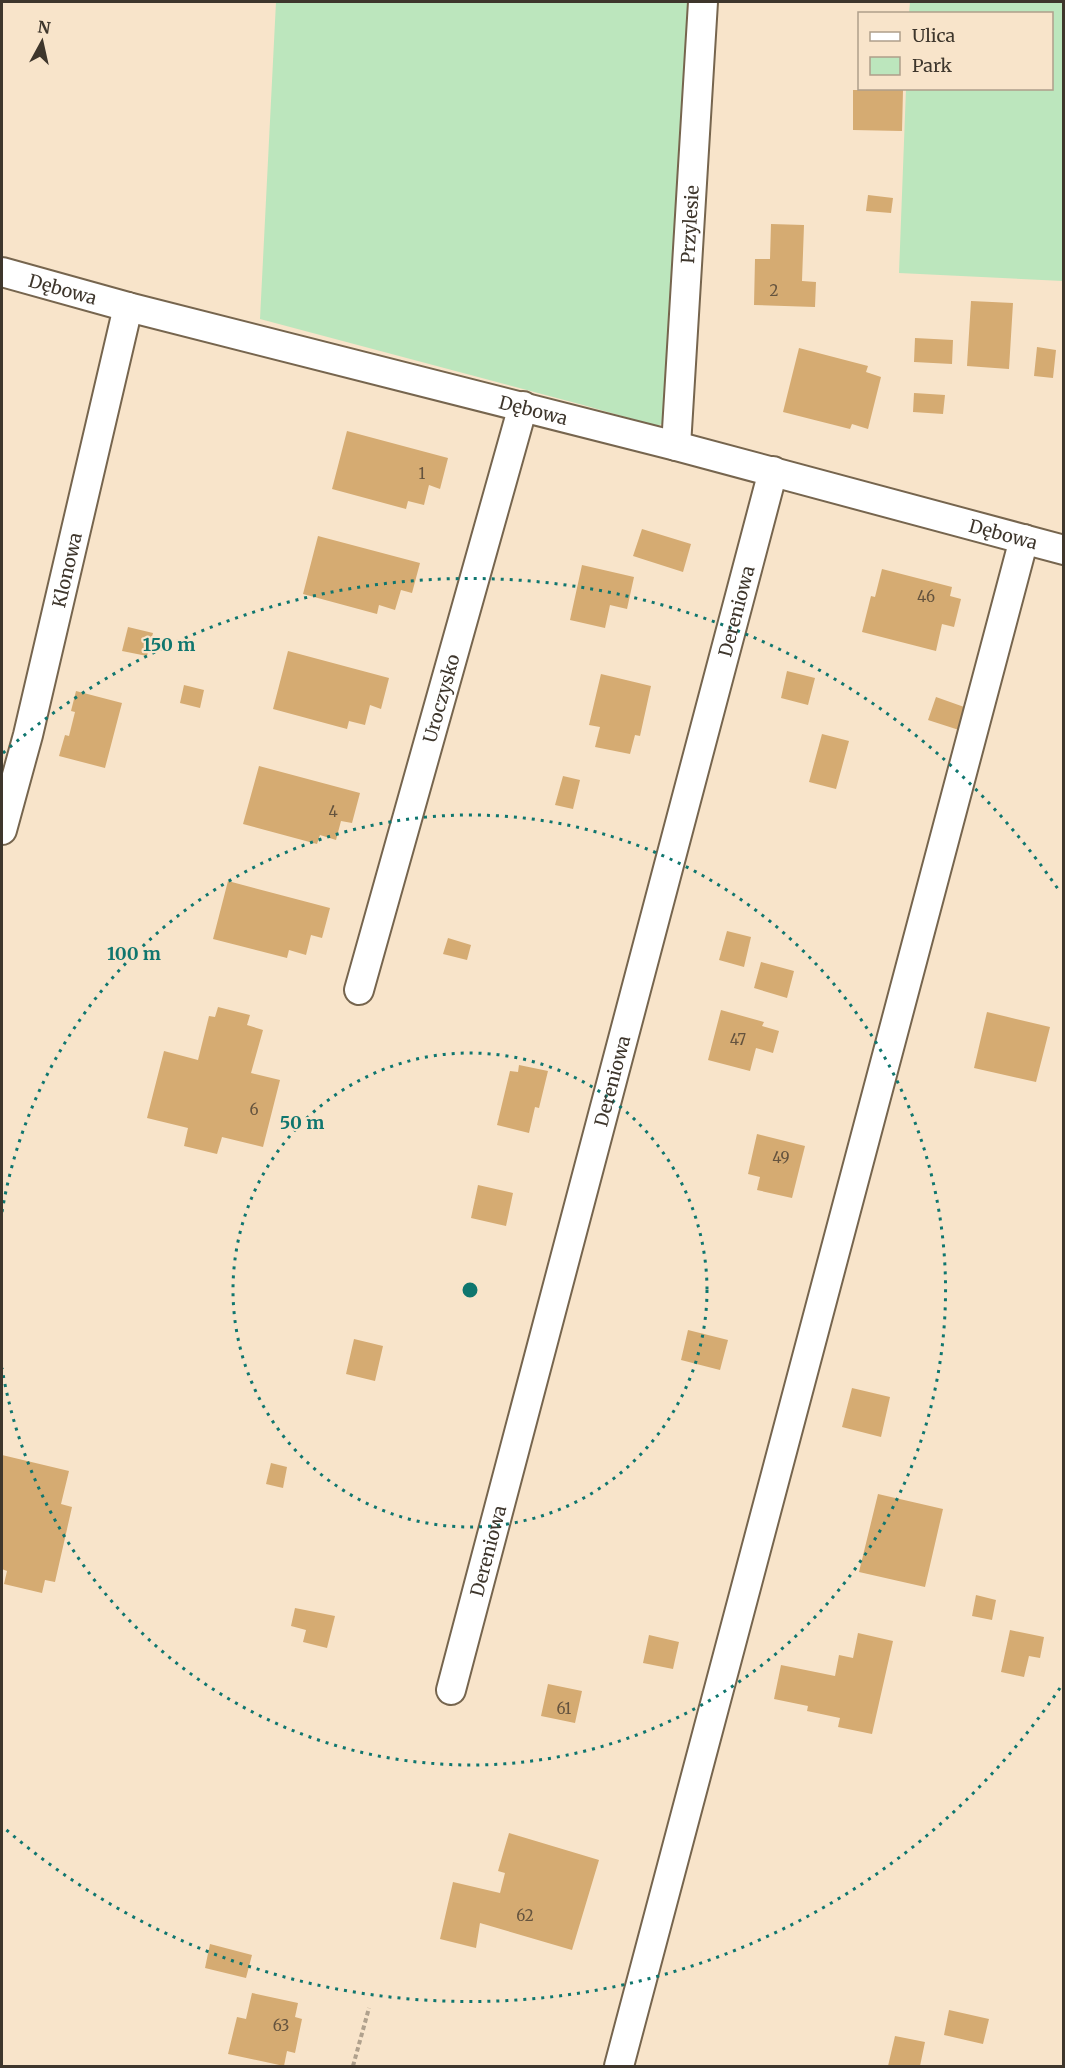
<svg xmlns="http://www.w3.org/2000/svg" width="1065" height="2068" font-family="Merriweather,serif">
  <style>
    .green { fill: #bce6bd }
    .building { fill: #d5ab72 }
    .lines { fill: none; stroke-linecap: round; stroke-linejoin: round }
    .minor-casing { stroke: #76654e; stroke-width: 32 }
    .path { stroke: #b0a18d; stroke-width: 4; stroke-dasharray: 4.5 3; stroke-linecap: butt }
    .minor { stroke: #fff; stroke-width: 28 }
    .ring { fill: none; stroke: #0f766e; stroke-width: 3; stroke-dasharray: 3 6 }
    .labels { text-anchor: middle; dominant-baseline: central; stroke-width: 4.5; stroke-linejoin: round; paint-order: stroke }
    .number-label { font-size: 15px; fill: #64533e }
    .street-label { font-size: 18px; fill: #3e362c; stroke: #f8e4ca }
    .centre { fill: #0f766e; stroke: #f8e4ca; stroke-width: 3 }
    .ring-label { font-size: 18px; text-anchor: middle; font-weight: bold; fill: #0f766e; stroke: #f8e4ca; stroke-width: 4.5; stroke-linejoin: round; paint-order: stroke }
  </style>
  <rect width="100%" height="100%" fill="#f8e4ca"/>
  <path class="green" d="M276 2H694L671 420 657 426 583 405 260 319Z
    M910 2H1063V281L899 273 906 89 1052 88V14L909 13Z"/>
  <path class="building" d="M853 90H903L902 131 853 130Z
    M868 195 893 198 891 213 866 211Z
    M771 224 804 225 802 281 816 282 815 307 754 305 755 259H770Z
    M971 301 1013 303 1009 369 967 366Z
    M915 338 953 340 952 364 914 362Z
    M1037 347 1056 350 1053 378 1034 376Z
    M799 348 868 366 866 372 881 377 868 429 852 424 850 429 783 412Z
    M914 393 945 395 943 414 913 412Z
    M347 431 448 458 440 489 429 485 424 505 408 501 406 509 332 489Z
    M642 529 691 544 683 572 633 556Z
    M318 536 420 563 412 593 401 590 395 610 379 605 377 614 303 594Z
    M582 565 634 577 627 609 610 605 605 628 570 620Z
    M882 569 952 587 950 596 961 599 954 627 942 624 936 651 862 632 871 596 875 597Z
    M128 627 153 633 147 656 122 651Z
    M288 651 389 678 381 709 370 705 365 725 349 721 347 729 273 709Z
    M787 671 815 678 808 705 781 698Z
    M601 674 651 686 640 736 635 735 630 754 595 747 600 727 589 725Z
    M184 685 204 690 200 708 180 703Z
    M76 691 122 703 105 768 59 756 65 735 69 736 75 712 71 711Z
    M936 697 967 708 959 730 928 720Z
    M822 734 849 741 836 789 809 782Z
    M259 766 360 793 352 823 341 821 336 840 320 835 317 844 243 824Z
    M563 776 580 780 573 809 555 805Z
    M228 881 330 908 322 938 311 935 306 955 289 950 287 958 213 939Z
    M727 931 751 937 744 967 719 960Z
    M448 938 471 945 467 960 443 954Z
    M761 962 794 971 787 998 754 988Z
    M218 1007 250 1015 247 1025 263 1030 251 1073 280 1080 263 1147 222 1137 217 1154 184 1146 188 1128 147 1118 164 1051 198 1060 209 1016 215 1017Z
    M721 1010 764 1022 762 1026 779 1031 773 1053 756 1048 750 1071 708 1060Z
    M987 1012 1050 1027 1036 1082 974 1068Z
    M519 1065 548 1071 539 1108 535 1107 529 1133 497 1125 510 1071 518 1072Z
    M757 1134 805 1146 792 1198 757 1190 760 1177 748 1174Z
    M478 1185 513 1193 506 1226 471 1218Z
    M688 1330 728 1340 720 1370 681 1360Z
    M354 1339 383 1346 375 1381 346 1374Z
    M852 1388 890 1397 881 1437 842 1427Z
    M2 1455 69 1471 61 1504 72 1507 55 1582 45 1580 42 1593 4 1584 7 1571 2 1569Z
    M271 1463 287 1467 283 1488 266 1484Z
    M878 1494 943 1509 925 1587 859 1572Z
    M976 1595 996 1600 992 1620 972 1616Z
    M295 1608 335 1616 327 1648 303 1642 306 1630 291 1626Z
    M1010 1630 1044 1637 1040 1658 1029 1656 1024 1677 1001 1672Z
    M858 1633 893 1641 872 1734 838 1727 840 1718 807 1711 808 1706 774 1699 781 1665 835 1676 839 1655 853 1658Z
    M649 1635 679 1642 673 1669 643 1663Z
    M548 1684 582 1691 575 1723 541 1716Z
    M509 1833 599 1860 572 1950 480 1923 476 1948 440 1939 453 1882 500 1893 505 1873 498 1871Z
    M210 1944 252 1955 246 1978 205 1968Z
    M252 1993 298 2003 295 2017 302 2019 295 2053 287 2051 284 2066 228 2054 237 2017 246 2019Z
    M949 2010 989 2019 983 2044 944 2035Z
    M895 2036 925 2042 920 2066H888Z"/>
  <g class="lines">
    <defs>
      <g id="minor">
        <path id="s1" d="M2 272 128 307 676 446 1064 550"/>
        <path id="s2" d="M676 446 703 2"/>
        <path id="s3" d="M2 830 28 735 128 307"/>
        <path id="s4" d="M359 990 523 406"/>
        <path id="s5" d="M451 1690 773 471"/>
        <path d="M619 2066 1024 539"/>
      </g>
    </defs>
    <use href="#minor" class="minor-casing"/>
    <path class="path" d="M353 2066 369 2008"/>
    <use href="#minor" class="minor"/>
  </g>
  <g class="ring">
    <circle cx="470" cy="1290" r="237"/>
    <path d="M2 1212A475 475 0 1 1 2 1368"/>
    <path d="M1060 1688A712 712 0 0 1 3 1827M3 753A712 712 0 0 1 1060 892"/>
  </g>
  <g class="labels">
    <g class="number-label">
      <text x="774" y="290">2</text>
      <text x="422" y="473">1</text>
      <text x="926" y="596">46</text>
      <text x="333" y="811">4</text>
      <text x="738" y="1039">47</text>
      <text x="254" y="1109">6</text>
      <text x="781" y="1157">49</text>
      <text x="564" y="1708">61</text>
      <text x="525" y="1915">62</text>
      <text x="281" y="2025">63</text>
    </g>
    <g class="street-label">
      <text stroke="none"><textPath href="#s2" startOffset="222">Przylesie</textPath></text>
      <text stroke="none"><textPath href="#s1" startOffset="63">Dębowa</textPath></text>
      <text stroke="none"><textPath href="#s1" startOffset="549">Dębowa</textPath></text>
      <text stroke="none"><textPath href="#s1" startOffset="1035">Dębowa</textPath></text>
      <text stroke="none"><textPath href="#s3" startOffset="268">Klonowa</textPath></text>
      <text stroke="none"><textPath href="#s5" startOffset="1116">Dereniowa</textPath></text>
      <text stroke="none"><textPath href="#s4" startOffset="303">Uroczysko</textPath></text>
      <text stroke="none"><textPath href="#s5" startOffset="630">Dereniowa</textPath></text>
      <text stroke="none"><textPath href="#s5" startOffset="144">Dereniowa</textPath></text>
    </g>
  </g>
  <circle cx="470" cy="1290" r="9" class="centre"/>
  <g class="ring-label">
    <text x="169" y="651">150 m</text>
    <text x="134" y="960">100 m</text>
    <text x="302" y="1129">50 m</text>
  </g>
  <rect width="1065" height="2068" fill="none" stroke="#3e362c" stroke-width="6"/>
  <rect x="858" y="12" width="195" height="78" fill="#f8e4ca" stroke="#ae9e8b" stroke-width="1.5"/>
  <rect x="870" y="32" width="30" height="9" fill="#ffffff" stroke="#ae9e8b" stroke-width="1.5"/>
  <text x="912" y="42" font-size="18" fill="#3e362c">Ulica</text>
  <rect x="870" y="57" width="30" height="18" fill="#bce6bd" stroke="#ae9e8b" stroke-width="1.5"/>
  <text x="912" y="72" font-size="18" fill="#3e362c">Park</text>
  <g transform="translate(42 42) rotate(8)" stroke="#f8e4ca" stroke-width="4.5" paint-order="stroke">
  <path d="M0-4.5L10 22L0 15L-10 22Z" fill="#3e362c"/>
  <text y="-9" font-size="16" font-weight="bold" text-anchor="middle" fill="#3e362c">N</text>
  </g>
</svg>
